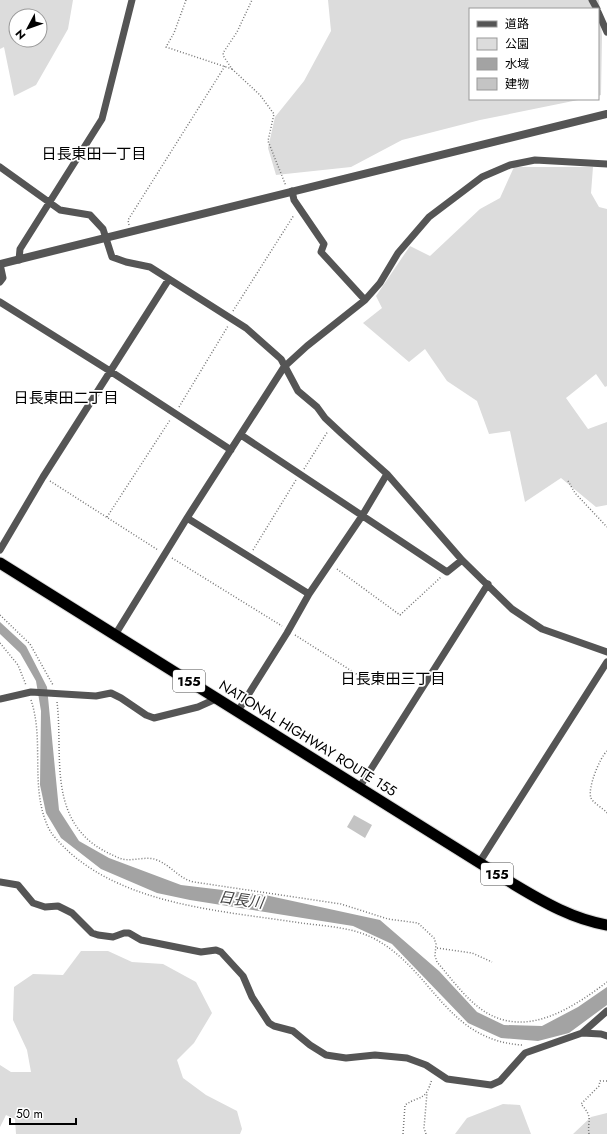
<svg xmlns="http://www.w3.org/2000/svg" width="607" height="1134" font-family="Jost,'Noto Sans JP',sans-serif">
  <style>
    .green { fill: #dcdcdc; fill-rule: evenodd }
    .water { fill: #a3a3a3 }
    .building { fill: #c4c4c4 }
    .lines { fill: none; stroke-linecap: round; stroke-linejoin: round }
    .trunk-casing { stroke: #dbdbdb; stroke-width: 13 }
    .path { stroke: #777; stroke-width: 1.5; stroke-dasharray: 1 2; stroke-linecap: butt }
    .minor { stroke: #555; stroke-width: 7 }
    .tertiary { stroke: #555; stroke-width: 8 }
    .trunk { stroke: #000; stroke-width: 11 }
    .labels { text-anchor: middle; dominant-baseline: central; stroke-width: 3.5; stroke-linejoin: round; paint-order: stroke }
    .shield { fill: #fff; stroke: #4c4c4c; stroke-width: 1 }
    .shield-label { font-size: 13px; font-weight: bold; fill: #000 }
    .street-label { font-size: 14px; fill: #000; stroke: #fff }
    .neighbourhood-label { font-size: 15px; fill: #000; stroke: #fff }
    .water-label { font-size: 15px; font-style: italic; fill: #444; stroke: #fff }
  </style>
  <rect width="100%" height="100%" fill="#fff"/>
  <path class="green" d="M0 0H73L68 29 36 85 14 96 4 47 0 49ZM16 16H40V40H16Z
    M328 0H599L602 36 601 95 598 96V9H470V99H583L480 120 402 140 351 167 276 175 268 148 275 117 304 81 331 31Z
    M514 167H593L591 193 599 207 607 209V386L605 387 596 374 566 398 588 429 607 422V505L596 507 561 478 525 502 510 431 489 434 477 401 447 381 425 349 409 362 363 323 382 308 376 296 410 246 430 256 480 209 500 198Z
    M81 951H108L132 962 163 964 196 982 212 1013 194 1043 177 1060 183 1078 206 1095 237 1111 242 1129 240 1134H16L15 1119 6 1115 0 1127V1065L11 1072H31L27 1050 13 1020 14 987 33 974 63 975Z
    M503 1104 520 1105 531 1134H455L467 1118Z
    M607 1113V1134H573L591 1117Z"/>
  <path class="water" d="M0 622 26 646 47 687 59 810 79 841 109 858 181 885 265 895 380 920 439 971 477 1012 504 1025 542 1026 578 1007 607 987V1005L569 1033 538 1041 501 1038 468 1023 392 944 353 926 190 900 157 893 101 869 61 838 46 813 40 785 41 711 36 681 20 653 0 634Z"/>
  <path class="building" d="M354 815 372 825 365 838 347 827Z"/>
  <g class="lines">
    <defs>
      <path id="trunk" d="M0 563 515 885C545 903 573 919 607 925"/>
    </defs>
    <use href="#trunk" class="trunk-casing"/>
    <path class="path" d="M186 0 174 33 166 47 232 69 224 57 223 53 237 32 252 0
      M232 69 260 95 274 114 268 141 286 186
      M129 225 128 220 225 66
      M233 311 294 215
      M179 407 228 326
      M304 469 328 431
      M50 481 158 550
      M568 481 575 493 607 527
      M107 517 170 420
      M253 550 296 480
      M172 558 282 626
      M337 569 400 615 441 577
      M0 615 30 644 53 685
      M295 635 369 682
      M0 643 18 665 26 685
      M31 700C45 742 29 788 49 829 54 838 62 845 69 852 130 906 224 911 301 923 324 926 351 927 373 938 433 969 445 1040 522 1045
      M57 702C63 751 49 809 92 843 101 850 110 854 119 858 132 863 145 855 157 860 172 866 179 879 194 882L341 904 388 919 418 923 434 938 436 944 435 956 437 962C450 977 462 994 477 1006 521 1042 570 1010 607 982
      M607 751C600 757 587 789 591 798 593 803 603 808 607 813
      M437 948 472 953 492 962
      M403 1134 405 1105C422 1094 425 1102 432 1079
      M426 1134 424 1128 427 1093
      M589 1134C587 1120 594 1118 581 1104L599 1086 600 1081H607"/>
    <path class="minor" d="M592 0 597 9
      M598 12 607 32
      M0 167 60 210 90 215 103 229 112 257 126 262 150 267 246 328 281 359 298 391 317 407 325 418 341 433 387 474 462 560 512 609 542 629 607 652
      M292 191 294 200 324 244 321 252 365 300
      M19 260 20 249 102 119 132 0
      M0 282 3 278 0 264
      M0 302 110 371 231 450
      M241 435 447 572 462 560
      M187 518 309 594
      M0 550 43 477 169 279
      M115 635 187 518 284 367 307 346 365 300 380 283 398 253 429 217 482 177 510 165 535 160 607 164
      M0 699 31 692 96 696 111 693 121 698 146 715 154 718 198 707 218 698
      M238 711 287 633 309 594 362 516 387 474
      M359 788 488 584
      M479 863 607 662
      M0 882 18 885 33 903 45 907 58 906 72 913 92 933 98 935 113 937 124 933H129L141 940 201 952 216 950 221 952 243 976 252 997 269 1023 274 1026 293 1031 310 1045 326 1055 346 1058 375 1055 407 1058 426 1065 447 1079 491 1085 500 1081 525 1053 582 1033 601 1034 607 1036
      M582 1033 607 1011"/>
    <path class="tertiary" d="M0 264 607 114"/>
    <use href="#trunk" class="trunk"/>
  </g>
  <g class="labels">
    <g class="shield">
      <rect x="173" y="670" width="32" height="22" rx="3"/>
      <rect x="481" y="863" width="32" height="22" rx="3"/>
    </g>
    <g class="shield-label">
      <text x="189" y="681">155</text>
      <text x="497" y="874">155</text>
    </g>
    <g class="street-label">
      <text transform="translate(308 738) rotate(32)">NATIONAL HIGHWAY ROUTE 155</text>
    </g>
    <g class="neighbourhood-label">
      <text x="94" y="154">日長東田一丁目</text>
      <text x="66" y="398">日長東田二丁目</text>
      <text x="393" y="679">日長東田三丁目</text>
    </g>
    <g class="water-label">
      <text transform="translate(241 900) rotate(8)">日長川</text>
    </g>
  </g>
  <rect x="469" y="8" width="130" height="92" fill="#ffffff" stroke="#999999"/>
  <rect x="477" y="21" width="20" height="6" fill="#555555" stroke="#999999"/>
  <text x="505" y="28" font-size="12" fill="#000000">道路</text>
  <rect x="477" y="38" width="20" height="12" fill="#dcdcdc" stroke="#999999"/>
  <text x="505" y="48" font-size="12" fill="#000000">公園</text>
  <rect x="477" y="58" width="20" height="12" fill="#a3a3a3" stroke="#999999"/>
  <text x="505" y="68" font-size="12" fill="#000000">水域</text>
  <rect x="477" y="78" width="20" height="12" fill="#c4c4c4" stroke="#999999"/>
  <text x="505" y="88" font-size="12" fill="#000000">建物</text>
  <g transform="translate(28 28) rotate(229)"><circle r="19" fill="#ffffff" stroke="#999999"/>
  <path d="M0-3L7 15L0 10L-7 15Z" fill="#000000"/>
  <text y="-6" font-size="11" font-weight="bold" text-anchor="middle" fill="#000000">N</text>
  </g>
  <path d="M10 1118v6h66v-6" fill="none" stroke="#000000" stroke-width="2"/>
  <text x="16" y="1118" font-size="12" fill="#000000" stroke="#ffffff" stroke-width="3" paint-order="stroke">50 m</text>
</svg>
